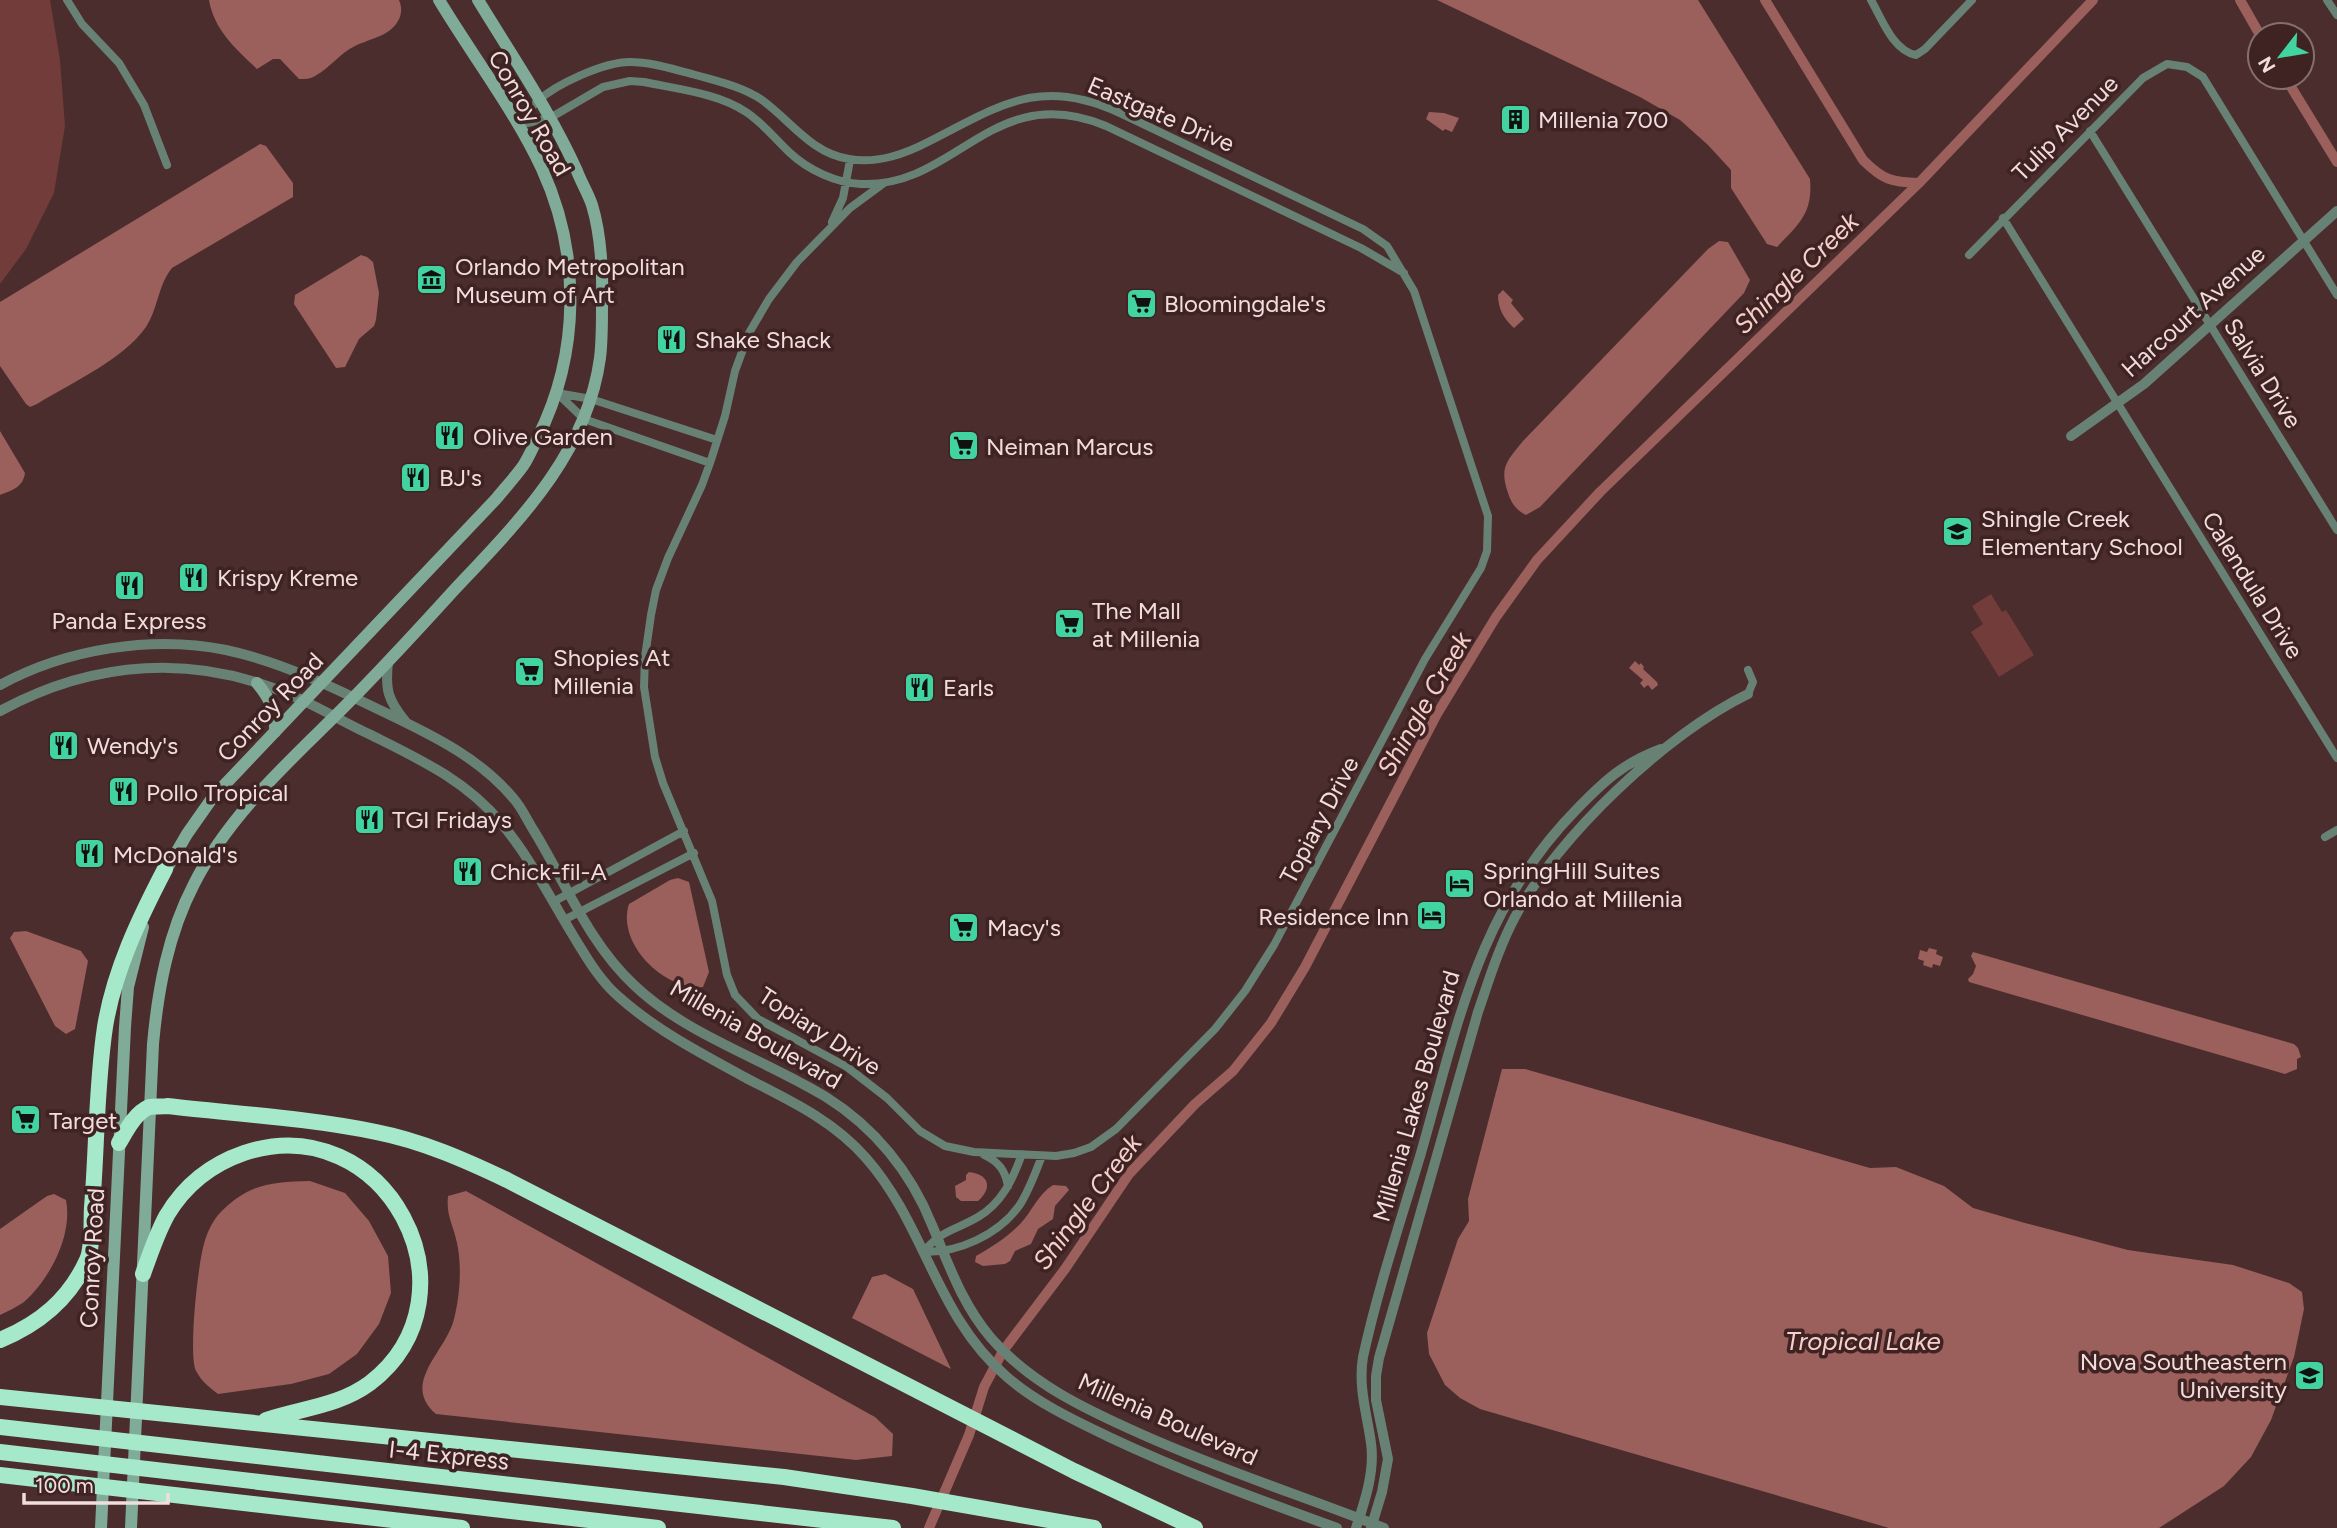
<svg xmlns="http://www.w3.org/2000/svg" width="2337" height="1528" font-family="Figtree,sans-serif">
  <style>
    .green { fill: #723c3a }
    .water { fill: #9b5f5c }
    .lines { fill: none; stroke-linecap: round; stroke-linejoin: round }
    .canal { stroke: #9b5f5c; stroke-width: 10 }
    .minor { stroke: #678175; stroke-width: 8 }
    .tertiary { stroke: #678175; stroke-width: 10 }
    .secondary { stroke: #80ab98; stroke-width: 12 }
    .motorway { stroke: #a5e8ca; stroke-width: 16 }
    .labels { text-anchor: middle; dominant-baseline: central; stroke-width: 7; stroke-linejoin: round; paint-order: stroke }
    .street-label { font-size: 24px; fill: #f1dedc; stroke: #3f2322 }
    .poi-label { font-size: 24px; fill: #f1dedc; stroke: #3f2322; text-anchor: start }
    .water-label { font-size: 26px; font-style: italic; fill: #f6d0cd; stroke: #3f2322 }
  </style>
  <rect width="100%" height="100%" fill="#4a2d2c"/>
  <path class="green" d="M0 0H50L60 60 65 126 54 193 26 249 0 284Z
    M1991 594 2002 612 2006 610 2034 655 1999 677 1971 632 1983 624 1972 606Z"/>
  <path class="water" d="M209 0H399C402 7 402 14 398 21 390 36 369 39 355 46 340 53 330 68 315 76 310 79 306 79 299 79L280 59H273L257 69C236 49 214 30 209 0Z
    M1437 0H1698L1810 179C1813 213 1799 224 1777 247L1767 244 1731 188V170L1708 145 1680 120 1640 97Z
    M1429 112 1444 113 1459 118 1452 132 1445 129 1443 131 1426 119Z
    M260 144 266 146 293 183V197L172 268C158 285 158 309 146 327 123 360 71 383 37 404L30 407 26 404 0 366V302Z
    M1719 241 1728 242 1750 280 1744 293 1540 507 1526 515C1516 510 1511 503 1508 493 1499 467 1507 461 1523 441L1708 249Z
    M361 255 367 257 373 262 379 293 376 320 374 326 359 339 345 367 336 368 294 304 295 295Z
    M1503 290 1513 300 1511 303 1524 319 1514 328C1504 319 1498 309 1498 295Z
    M0 431 25 473C23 487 13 490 0 495Z
    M1635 661 1639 665 1641 663 1644 667 1643 669 1657 682 1658 685 1652 690 1648 685 1644 688 1640 683 1643 680 1629 668Z
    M678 878 689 882 709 972 703 987C664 991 616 943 629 904L670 880Z
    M26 931 81 951 88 961 75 1029 66 1034 55 1026 10 938 14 932Z
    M1929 948 1937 950 1936 954 1943 957 1940 966 1933 964 1932 968 1923 965 1924 961 1918 959 1920 950 1927 952Z
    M1973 952 2294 1044 2298 1048 2301 1057 2297 1059V1069L2285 1074 1969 982 1968 979 1973 974 1976 966 1971 956Z
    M1502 1069H1525L1870 1168 1896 1167 1944 1186 1973 1208 2025 1223 2128 1250 2233 1265 2289 1283 2302 1292 2304 1309 2294 1357 2271 1420 2251 1457 2224 1486 2159 1528H1889L1480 1409 1460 1398 1445 1385 1429 1354 1427 1333 1458 1239 1469 1221 1468 1199Z
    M969 1172C989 1174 993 1188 978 1201H961L956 1197 955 1186 966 1180V1175Z
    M310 1181 345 1193 369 1221 388 1256 391 1293 379 1324 357 1354 329 1374 291 1384 218 1394C209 1387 202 1382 196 1371 188 1354 198 1264 204 1244 206 1235 212 1222 218 1215 247 1184 270 1182 310 1181Z
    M1053 1185 1066 1186 1069 1190 1055 1206 1053 1219 1038 1229 1031 1244 1015 1251 1010 1261 1005 1264 983 1266 975 1262 976 1256C992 1247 1008 1237 1021 1223 1032 1211 1039 1193 1053 1185Z
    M466 1191 875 1417 893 1434 892 1456 856 1460 436 1414C400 1383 446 1352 454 1319 460 1295 462 1266 457 1243 453 1224 446 1216 448 1196Z
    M54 1194 66 1200C73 1235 50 1279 24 1302 17 1307 8 1311 0 1315V1229L47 1196Z
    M885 1274 913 1289 951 1369 852 1318 872 1277Z"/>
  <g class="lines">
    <path class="canal" d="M1765 0 1863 160C1883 180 1891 182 1919 183
      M2240 0 2260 35
      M2285 77 2337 162
      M929 1528 969 1435 984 1387 1003 1351 1065 1269 1129 1174 1195 1104 1233 1071 1271 1023 1305 967 1437 714 1496 617 1537 560 1600 492 1919 183 2093 0"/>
    <path class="minor" d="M67 0 82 24 119 63 144 105 167 165
      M1871 0C1882 19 1893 51 1916 55L1925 49 1972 0
      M2327 0 2337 15
      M517 125C524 117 530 108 538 101 556 84 604 62 630 62 651 62 672 69 692 74 716 81 741 86 762 100 791 121 811 153 849 159 878 164 905 154 930 141 1001 105 1040 76 1120 113L1363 229 1387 246 1414 291 1488 516 1487 551 1481 568 1425 659 1274 945 1245 991 1215 1029 1116 1129 1091 1147 1074 1153 1056 1156 974 1152 945 1146 920 1131 887 1098 847 1067 758 1019 735 995 727 975 712 901 663 783 655 757 644 687 645 657 651 615 656 590 668 558 702 485 710 463 725 416 735 371 749 333 769 299 797 262 850 208 884 183
      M518 125 550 118 603 87 630 81 644 82C677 89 718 93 746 112 763 123 775 139 789 152 808 170 836 183 861 184 957 188 992 79 1106 126L1361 248 1404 273
      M2090 131 2337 530
      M2003 218 2337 758
      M832 222 843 198 850 160
      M1969 255 2143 78 2167 64 2187 67 2203 77 2337 295
      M557 393 584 419 710 463
      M557 393 591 399 717 440
      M1748 670 1753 682 1748 694
      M2325 837 2337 830
      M553 902 684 831
      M564 920 694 853
      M984 1155C999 1162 1005 1170 1008 1186
      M923 1252C958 1253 998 1235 1019 1206 1029 1191 1035 1173 1042 1156
      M923 1252C943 1229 954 1231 978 1217 1002 1203 1013 1179 1022 1154"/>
    <path class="tertiary" d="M2071 436 2144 384 2337 211
      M388 662C385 690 388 700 405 721
      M0 685C66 649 152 635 226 650 282 662 337 689 388 714 434 736 481 759 514 799 522 808 527 820 534 831 566 883 588 942 634 985 686 1035 764 1059 826 1097 874 1127 911 1172 932 1225 949 1265 962 1304 991 1338 1031 1384 1087 1410 1141 1434 1221 1470 1303 1496 1384 1528
      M0 711C94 660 195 653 293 696 319 707 343 722 369 734 417 758 466 780 501 823 530 857 550 898 574 937 587 958 600 981 619 997 657 1031 704 1055 748 1079 791 1101 834 1121 866 1158 926 1226 935 1315 1007 1377 1037 1403 1074 1420 1109 1437 1183 1472 1260 1500 1337 1528
      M1356 1528C1365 1501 1375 1471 1371 1443 1367 1414 1358 1387 1363 1357 1378 1288 1401 1220 1421 1153 1458 1024 1478 910 1576 810 1603 782 1623 763 1661 749
      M1371 1528 1382 1492 1388 1459 1376 1400V1376L1379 1358 1478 1012C1489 980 1499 947 1515 917 1557 837 1667 733 1748 694"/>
    <path class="secondary" d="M257 683C270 699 276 711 275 732
      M162 877 187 834 213 797 496 499C505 488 515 477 523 466 529 457 533 447 538 437 580 353 581 254 542 169 515 111 472 55 439 0
      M101 1528 125 1027 128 987 143 927
      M131 1528 153 1044C158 989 168 934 194 884 227 819 281 769 332 719 375 677 415 633 455 589 518 522 587 454 600 358 602 342 602 325 602 309 603 275 602 238 592 205 588 193 581 182 577 171 550 111 512 56 478 0"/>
    <path class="motorway" d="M119 1143C126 1131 135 1113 149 1107 154 1106 162 1107 167 1106 237 1114 308 1118 376 1132 422 1141 465 1160 507 1180L1074 1471 1195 1528
      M143 1274C150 1254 157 1233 167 1215 185 1185 212 1164 244 1153 385 1106 485 1294 370 1383 339 1406 302 1408 266 1420
      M0 1340C39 1324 69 1300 87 1260 93 1248 91 1221 92 1207 97 1147 96 1087 105 1027 114 971 139 919 165 869
      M0 1397 784 1477 912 1496 1094 1528
      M0 1427 893 1528
      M0 1452 658 1528
      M0 1475 462 1528"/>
  </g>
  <defs>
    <symbol id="building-square" viewBox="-11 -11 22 22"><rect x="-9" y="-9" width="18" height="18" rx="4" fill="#41d4a1" stroke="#3f2322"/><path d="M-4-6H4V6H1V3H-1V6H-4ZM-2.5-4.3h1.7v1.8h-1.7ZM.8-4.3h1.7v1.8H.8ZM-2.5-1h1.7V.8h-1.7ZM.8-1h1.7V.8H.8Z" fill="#111"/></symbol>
    <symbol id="museum-square" viewBox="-11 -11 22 22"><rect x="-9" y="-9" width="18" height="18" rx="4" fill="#41d4a1" stroke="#3f2322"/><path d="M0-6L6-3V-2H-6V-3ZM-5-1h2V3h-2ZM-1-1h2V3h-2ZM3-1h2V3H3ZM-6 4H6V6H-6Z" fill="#111"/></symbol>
    <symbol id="supermarket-square" viewBox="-11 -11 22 22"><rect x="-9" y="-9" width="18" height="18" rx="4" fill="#41d4a1" stroke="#3f2322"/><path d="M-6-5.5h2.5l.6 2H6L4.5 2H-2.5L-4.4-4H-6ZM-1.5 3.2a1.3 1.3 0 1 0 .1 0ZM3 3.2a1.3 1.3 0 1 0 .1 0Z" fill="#111"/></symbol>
    <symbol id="restaurant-square" viewBox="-11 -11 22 22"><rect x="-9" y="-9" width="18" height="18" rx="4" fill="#41d4a1" stroke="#3f2322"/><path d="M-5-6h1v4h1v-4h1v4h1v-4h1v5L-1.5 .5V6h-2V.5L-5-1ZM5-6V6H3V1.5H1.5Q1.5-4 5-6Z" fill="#111"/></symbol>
    <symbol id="school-square" viewBox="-11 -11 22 22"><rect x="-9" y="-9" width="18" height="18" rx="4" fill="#41d4a1" stroke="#3f2322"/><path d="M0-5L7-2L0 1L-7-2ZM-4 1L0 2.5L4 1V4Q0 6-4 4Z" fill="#111"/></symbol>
    <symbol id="hotel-square" viewBox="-11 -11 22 22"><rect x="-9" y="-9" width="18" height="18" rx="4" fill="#41d4a1" stroke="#3f2322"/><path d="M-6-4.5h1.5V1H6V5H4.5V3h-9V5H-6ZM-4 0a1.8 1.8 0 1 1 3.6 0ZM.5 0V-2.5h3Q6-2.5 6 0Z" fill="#111"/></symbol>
    <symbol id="university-square" viewBox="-11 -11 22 22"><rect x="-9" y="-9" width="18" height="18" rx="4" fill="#41d4a1" stroke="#3f2322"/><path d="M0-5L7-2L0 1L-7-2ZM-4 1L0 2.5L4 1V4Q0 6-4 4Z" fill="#111"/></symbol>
  </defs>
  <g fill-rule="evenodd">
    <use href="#building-square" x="1498" y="102" width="35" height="35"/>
    <use href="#museum-square" x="414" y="262" width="35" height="35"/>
    <use href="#supermarket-square" x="1124" y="286" width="35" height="35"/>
    <use href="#restaurant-square" x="654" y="322" width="35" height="35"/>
    <use href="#restaurant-square" x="432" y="418" width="35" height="35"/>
    <use href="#supermarket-square" x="946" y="428" width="35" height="35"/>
    <use href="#restaurant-square" x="398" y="460" width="35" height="35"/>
    <use href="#school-square" x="1940" y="514" width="35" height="35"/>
    <use href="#restaurant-square" x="176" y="560" width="35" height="35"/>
    <use href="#restaurant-square" x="112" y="568" width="35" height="35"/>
    <use href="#supermarket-square" x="1052" y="606" width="35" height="35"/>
    <use href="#supermarket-square" x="512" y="654" width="35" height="35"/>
    <use href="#restaurant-square" x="902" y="670" width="35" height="35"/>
    <use href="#restaurant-square" x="46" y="728" width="35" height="35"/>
    <use href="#restaurant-square" x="106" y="774" width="35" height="35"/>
    <use href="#restaurant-square" x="352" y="802" width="35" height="35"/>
    <use href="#restaurant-square" x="72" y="836" width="35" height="35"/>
    <use href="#restaurant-square" x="450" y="854" width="35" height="35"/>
    <use href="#hotel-square" x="1442" y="866" width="35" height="35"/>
    <use href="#hotel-square" x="1414" y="898" width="35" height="35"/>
    <use href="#supermarket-square" x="946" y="910" width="35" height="35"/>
    <use href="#supermarket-square" x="8" y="1102" width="35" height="35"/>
    <use href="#university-square" x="2292" y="1358" width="35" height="35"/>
  </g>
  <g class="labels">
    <g class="street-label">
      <text transform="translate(530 113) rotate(60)">Conroy Road</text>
      <text transform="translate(1161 114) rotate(23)">Eastgate Drive</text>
      <text transform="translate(2065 128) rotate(-45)">Tulip Avenue</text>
      <text transform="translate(2193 311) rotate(-42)">Harcourt Avenue</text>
      <text transform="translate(2263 373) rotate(58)">Salvia Drive</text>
      <text transform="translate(2253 585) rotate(58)">Calendula Drive</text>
      <text transform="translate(270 707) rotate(-46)">Conroy Road</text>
      <text transform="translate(1319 820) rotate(-62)">Topiary Drive</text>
      <text transform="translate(820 1031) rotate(33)">Topiary Drive</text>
      <text transform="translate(756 1034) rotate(30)">Millenia Boulevard</text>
      <text transform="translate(1416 1096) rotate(-74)">Millenia Lakes Boulevard</text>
      <text transform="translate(92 1258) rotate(-87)">Conroy Road</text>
      <text transform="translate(1168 1419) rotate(24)">Millenia Boulevard</text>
      <text transform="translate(449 1455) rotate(6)">I-4 Express</text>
    </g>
    <g class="poi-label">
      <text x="1538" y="119">Millenia 700</text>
      <text x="455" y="266">Orlando Metropolitan<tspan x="455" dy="28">Museum of Art</tspan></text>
      <text x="1164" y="303">Bloomingdale's</text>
      <text x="695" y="339">Shake Shack</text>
      <text x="473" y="436">Olive Garden</text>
      <text x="986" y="446">Neiman Marcus</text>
      <text x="439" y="477">BJ's</text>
      <text x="1981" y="518">Shingle Creek<tspan x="1981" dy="28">Elementary School</tspan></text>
      <text x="217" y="577">Krispy Kreme</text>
      <text x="1092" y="610">The Mall<tspan x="1092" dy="28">at Millenia</tspan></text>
      <text x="129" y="620" text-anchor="middle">Panda Express</text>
      <text x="553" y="657">Shopies At<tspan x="553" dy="28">Millenia</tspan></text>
      <text x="943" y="687">Earls</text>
      <text x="87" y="745">Wendy's</text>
      <text x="146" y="792">Pollo Tropical</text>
      <text x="392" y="819">TGI Fridays</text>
      <text x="113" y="854">McDonald's</text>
      <text x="1483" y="870">SpringHill Suites<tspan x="1483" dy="28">Orlando at Millenia</tspan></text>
      <text x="490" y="871">Chick-fil-A</text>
      <text x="1409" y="916" text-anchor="end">Residence Inn</text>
      <text x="987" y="927">Macy's</text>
      <text x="49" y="1120">Target</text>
      <text x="2287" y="1361" text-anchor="end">Nova Southeastern<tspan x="2287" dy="28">University</tspan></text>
    </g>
    <g class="water-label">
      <text transform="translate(1796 273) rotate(-44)">Shingle Creek</text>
      <text transform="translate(1424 704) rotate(-60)">Shingle Creek</text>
      <text transform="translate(1087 1202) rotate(-53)">Shingle Creek</text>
      <text x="1863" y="1341">Tropical Lake</text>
    </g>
  </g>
  <g transform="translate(2281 56) rotate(239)"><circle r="33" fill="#3f2322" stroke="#866e6c" stroke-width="2"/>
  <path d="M0-5L12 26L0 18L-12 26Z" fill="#41d4a1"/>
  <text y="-10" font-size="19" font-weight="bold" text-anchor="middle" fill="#f1dedc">N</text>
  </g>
  <path d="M24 1493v10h144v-10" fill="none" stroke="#f1dedc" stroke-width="3.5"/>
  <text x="35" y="1493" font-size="21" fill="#f1dedc" stroke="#3f2322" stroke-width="5" paint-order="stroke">100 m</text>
</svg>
